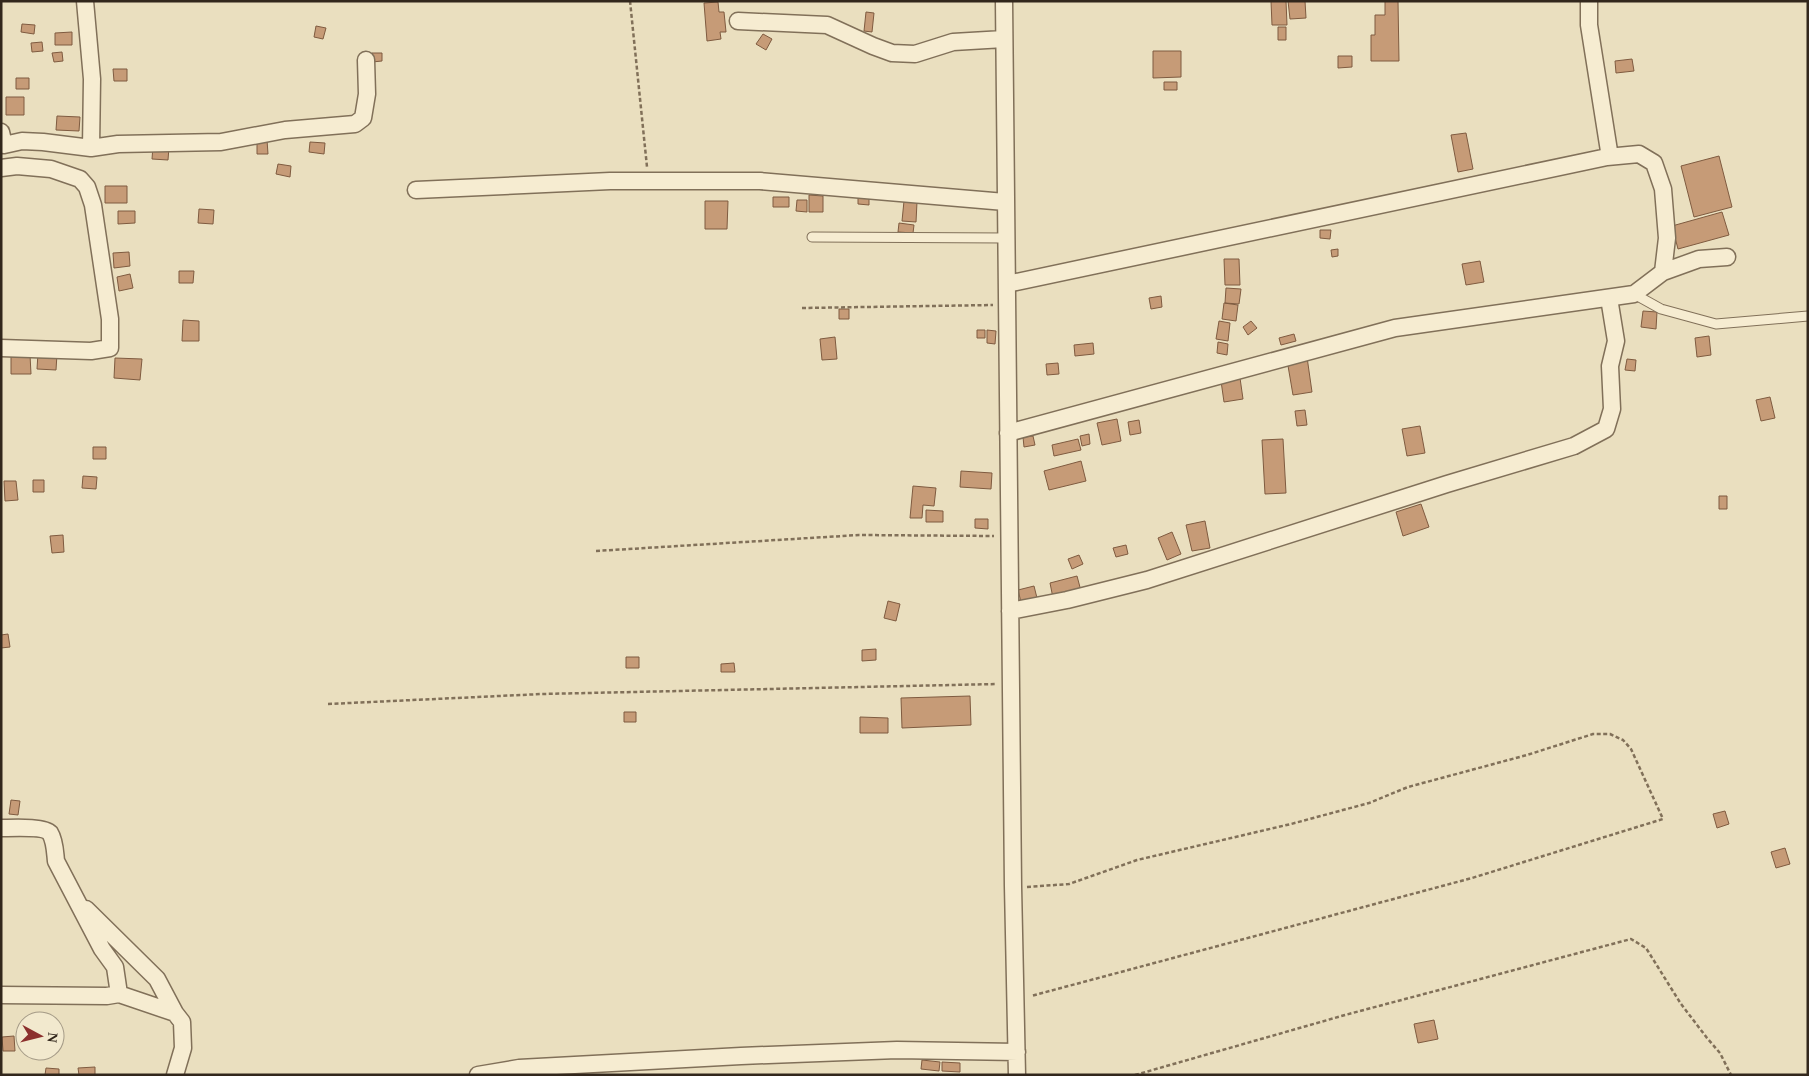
<svg xmlns="http://www.w3.org/2000/svg" width="1809" height="1076" font-family="'Times New Roman',serif">
  <style>
    .building { fill: #c69b77; stroke: #7f5b40 }
    .lines { fill: none; stroke-linecap: round; stroke-linejoin: round }
    .lane-casing { stroke: #817059; stroke-width: 11 }
    .street-casing { stroke: #817059; stroke-width: 19 }
    .path { stroke: #817059; stroke-width: 2.5; stroke-dasharray: 4 2.5; stroke-linecap: butt }
    .lane { stroke: #f6ecd1; stroke-width: 9 }
    .street { stroke: #f6ecd1; stroke-width: 16 }
  </style>
  <rect width="100%" height="100%" fill="#eadfbf"/>
  <path class="building" d="M1271 1H1286L1287 25H1272Z
    M1288 1H1305L1306 18 1290 19Z
    M1385 1H1398L1399 61H1371V35H1375V15H1385Z
    M718 2 719 12H724L726 32H720L721 39 707 41 704 3Z
    M866 12 874 13 872 32 864 31Z
    M22 24 35 25 34 34 21 32Z
    M316 26 326 28 323 39 314 37Z
    M1278 27H1286V40H1278Z
    M72 32V45H55V33Z
    M763 34 772 39 766 50 756 44Z
    M42 42 43 51 32 52 31 43Z
    M1153 51H1181V77L1153 78Z
    M62 52 63 61 54 62 52 53Z
    M372 53H382V61L372 62Z
    M1338 56H1352V67L1338 68Z
    M1632 59 1634 71 1616 73 1615 61Z
    M113 69H127V81H114Z
    M16 78H29V89H16Z
    M1164 82H1177V90H1164Z
    M6 97H24V115H6Z
    M57 116 80 117 79 131 56 130Z
    M1466 133 1473 169 1458 172 1451 135Z
    M257 140H267L268 154H257Z
    M310 142 325 143 324 154 309 152Z
    M153 146 169 147 168 160 152 159Z
    M1719 156 1732 207 1694 217 1681 166Z
    M278 164 291 166 290 177 276 174Z
    M105 186H127V203H105Z
    M809 195 823 196V212H809Z
    M858 196H869V205L858 204Z
    M773 197H789V207H773Z
    M797 200H807V212L796 211Z
    M705 201H728L727 229H705Z
    M904 201 917 202 916 222 902 221Z
    M199 209 214 210 213 224 198 223Z
    M118 211H135V223L118 224Z
    M1722 212 1729 235 1678 249 1672 226Z
    M899 223 914 225 913 233 898 232Z
    M1320 230H1331L1330 239 1320 238Z
    M1338 249V256L1332 257 1331 250Z
    M129 252 130 266 114 268 113 253Z
    M1224 259H1239L1240 285H1225Z
    M1480 261 1484 282 1466 285 1462 264Z
    M179 271H194L193 283H179Z
    M130 274 133 288 119 291 117 277Z
    M1226 288 1241 289 1239 304 1225 303Z
    M1161 296 1162 307 1151 309 1149 298Z
    M1224 303 1238 305 1236 321 1222 319Z
    M839 309H849V319H839Z
    M1643 311 1657 312 1656 329 1641 327Z
    M183 320 199 321V341H182Z
    M1219 321 1230 323 1228 341 1216 339Z
    M1251 321 1257 328 1248 335 1243 327Z
    M977 330H985V338H977Z
    M987 330 996 331 995 344 987 343Z
    M1294 334 1296 341 1281 345 1279 338Z
    M1709 336 1711 355 1697 357 1695 338Z
    M835 337 837 359 822 360 820 339Z
    M1218 342 1228 344 1227 355 1217 353Z
    M1093 343 1094 354 1075 356 1074 345Z
    M38 353 57 354 56 370 37 369Z
    M11 355H30L31 374H11Z
    M1307 357 1312 392 1293 395 1287 360Z
    M115 358 142 359 140 380 114 378Z
    M1627 359 1636 360 1635 371 1625 370Z
    M1058 363 1059 374 1047 375 1046 364Z
    M1240 378 1243 399 1224 402 1221 381Z
    M1770 397 1775 418 1761 421 1756 400Z
    M1305 410 1307 425 1297 426 1295 411Z
    M1117 419 1121 441 1102 445 1097 423Z
    M1139 420 1141 433 1130 435 1128 422Z
    M1420 426 1425 453 1407 456 1402 429Z
    M1089 434 1090 444 1082 446 1080 436Z
    M1033 436 1035 445 1024 447 1023 437Z
    M1078 439 1081 450 1054 456 1052 445Z
    M1283 439 1286 493 1265 494 1262 440Z
    M93 447H106V459H93Z
    M1081 461 1086 481 1049 490 1044 471Z
    M961 471 992 473 991 489 960 487Z
    M83 476 97 477 96 489 82 488Z
    M33 480H44V492H33Z
    M4 481H16L18 500 5 501Z
    M913 486 936 488 934 506 923 505 922 518H910Z
    M1719 496H1727V509H1719Z
    M1421 504 1429 527 1403 536 1396 512Z
    M926 510 943 511V522H926Z
    M975 519H988V529L975 528Z
    M1205 521 1210 548 1192 551 1186 525Z
    M1172 532 1181 554 1167 560 1158 538Z
    M63 535 64 552 52 553 50 536Z
    M1126 545 1128 554 1116 557 1113 548Z
    M1079 555 1083 564 1072 569 1068 559Z
    M1077 576 1081 591 1053 598 1050 583Z
    M1034 586 1038 602 1022 606 1018 590Z
    M888 601 900 604 896 621 884 618Z
    M8 634 10 647 1 648V635Z
    M876 649V660L862 661V650Z
    M626 657H639V668H626Z
    M734 663 735 672H721V664Z
    M970 696 971 725 902 728 901 698Z
    M624 712H636V722H624Z
    M860 717 888 718V733H860Z
    M11 800 20 801 18 815 9 814Z
    M1725 811 1729 824 1717 828 1713 814Z
    M1785 848 1790 864 1776 868 1771 852Z
    M1434 1020 1438 1039 1418 1043 1414 1024Z
    M20 1024H25V1036L18 1035Z
    M14 1036 15 1051H3L2 1037Z
    M922 1060 940 1062 939 1071 921 1069Z
    M942 1062 960 1063V1072L942 1071Z
    M95 1067V1075H79L78 1068Z
    M46 1068 59 1069V1075H45Z"/>
  <g class="lines">
    <defs>
      <path id="lane" d="M812 237 1006 238
        M1634 294 1661 309 1716 324 1808 316"/>
      <path id="street" d="M85 1 92 79 91 148
        M1004 1 1013 886 1017 1075
        M738 21 827 25 873 46 892 53 915 54 953 42 1004 39
        M1 132 4 145 22 141 43 142 91 148 118 144 221 142 285 130 355 124 363 118 367 94 366 60
        M1607 157 1639 154 1654 163 1663 189 1667 238 1663 272
        M416 190 610 181H760L1005 202
        M1007 284 1607 157 1609 151 1589 25V1
        M1 348 91 351 110 348V319L93 205 87 187 80 179 51 169 17 166 1 168
        M1008 433 1395 328 1634 294 1663 272 1699 259 1727 257
        M1010 611 1067 600 1147 580 1447 484 1574 446 1606 429 1612 409 1610 366 1616 341 1609 298
        M1 828C11 828 44 826 50 833 55 841 55 852 56 861L102 949 115 967 119 994
        M86 909 157 979 175 1013
        M1 995 107 996 119 994 175 1013 182 1022 183 1048 175 1075
        M478 1075 519 1068 741 1056 897 1050 1017 1052"/>
    </defs>
    <use href="#lane" class="lane-casing"/>
    <use href="#street" class="street-casing"/>
    <path class="path" d="M630 1 647 167
      M802 308 993 305
      M596 551 859 535 994 536
      M328 704 542 694 997 684
      M1027 887 1069 884 1137 860 1291 824 1369 803 1408 787 1527 755 1593 734H1610L1623 740 1631 749 1663 819 1472 878 1031 996
      M1135 1075 1345 1015 1631 939 1646 948 1681 1004 1707 1038 1720 1053 1731 1075"/>
    <use href="#lane" class="lane"/>
    <use href="#street" class="street"/>
  </g>
  <rect width="1809" height="1076" fill="none" stroke="#32271c" stroke-width="5"/>
  <g transform="translate(40 1036) rotate(97)"><circle r="24" fill="#f2e9ce" stroke="#a59b87"/>
  <path d="M0-4L9 19L0 12L-9 19Z" fill="#8c302d"/>
  <text y="-8" font-size="14" font-weight="bold" text-anchor="middle" fill="#32271c">N</text>
  </g>
</svg>
